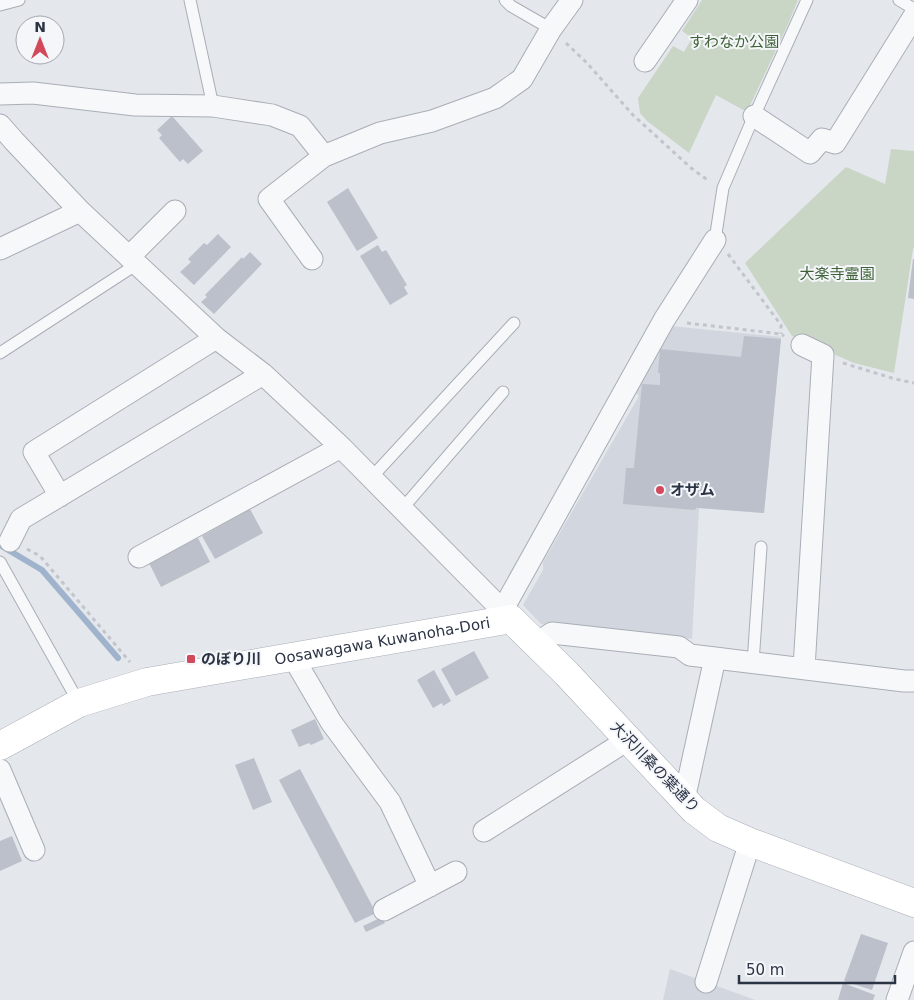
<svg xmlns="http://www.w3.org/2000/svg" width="914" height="1000" font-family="'DejaVu Sans','Noto Sans JP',sans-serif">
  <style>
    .built { fill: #d2d6de }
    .green { fill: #c9d6c5 }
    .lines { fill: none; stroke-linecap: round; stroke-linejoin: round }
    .stream { stroke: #9fb4cc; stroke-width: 6 }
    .building { fill: #bbc0ca }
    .lane-casing { stroke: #a9aeb7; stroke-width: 13 }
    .street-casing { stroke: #a9aeb7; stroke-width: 23 }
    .secondary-casing { stroke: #a9aeb7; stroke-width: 29 }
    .path { stroke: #c2c5cb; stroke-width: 3; stroke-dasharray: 4 4; stroke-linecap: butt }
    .lane { stroke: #f7f8fa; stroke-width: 11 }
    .street { stroke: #f7f8fa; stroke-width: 21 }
    .secondary { stroke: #fff; stroke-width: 28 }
    .poi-dot { fill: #d1495b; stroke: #f4f6f9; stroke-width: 2 }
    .labels { text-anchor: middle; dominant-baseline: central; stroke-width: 4; stroke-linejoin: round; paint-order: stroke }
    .park-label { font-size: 15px; fill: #3f6138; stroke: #f4f6f9 }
    .poi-label { font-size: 15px; font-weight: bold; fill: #2b3445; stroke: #f4f6f9; text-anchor: start }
    .street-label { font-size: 15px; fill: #2b3445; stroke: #f4f6f9 }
  </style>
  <rect width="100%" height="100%" fill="#e4e7ec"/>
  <path class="built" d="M670 326 781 337 764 513 699 508 692 639 541 624 523 605 543 570V562L639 396 636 393Z
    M670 969 706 982 755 1000H663Z"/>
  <path class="green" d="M702 0H798L788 24 747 112 716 95 689 153 647 121 640 113 638 98 673 46 684 52 692 38 682 31Z
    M891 149 914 151V248L913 249 894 373 854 363 792 336 745 263 846 167 885 184Z"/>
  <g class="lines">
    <path class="stream" d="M0 545 42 570 118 658"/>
  </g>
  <path class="building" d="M172 116 203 151 188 164 183 159 180 162 159 138 162 135 157 130Z
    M348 188 378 238 357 251 327 202Z
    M218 234 231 247 194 285 180 272 191 262 188 259 204 243 207 245Z
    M378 245 382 252 386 250 407 285 404 287 408 294 390 305 360 256Z
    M250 252 262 264 214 314 201 302 207 297 205 295 242 257 243 259Z
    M913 259H914V299L908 298Z
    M744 336 781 339 764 513 699 508H696L695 510 623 504 626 468H634L642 384 660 385V373H658L660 349 741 357Z
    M250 509 263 533 215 559 202 536Z
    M198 538 210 562 161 587 149 563Z
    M474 651 489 678 456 696 441 669Z
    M434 670 451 701 443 706 442 703 433 708 417 680Z
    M315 719 324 739 311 745 309 743 299 747 291 730Z
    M254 758 272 802 253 810 235 765Z
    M300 769 376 913 355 923 279 780Z
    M12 836 22 861 0 871V841Z
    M382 917 385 923 366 932 363 926Z
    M861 934 888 943 872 990 844 981Z
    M843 983 875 995 873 1000H838Z"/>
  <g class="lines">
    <defs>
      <path id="lane" d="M190 0 213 106
        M505 0 511 6 551 29
        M899 0 914 9
        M0 5 19 0
        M715 240 723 188 750 125 807 0
        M0 353 137 264
        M371 478 514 323
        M402 509 503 392
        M0 562 79 703
        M753 663 761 547"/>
      <path id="street" d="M645 61 687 0
        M0 94 33 93 135 105 213 106 272 115 300 126 324 156 380 133 432 121 495 98 522 79 551 29 572 0
        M754 116 810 153 822 139 835 143 914 16
        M0 125 14 141 80 211 216 338 263 374 341 447 511 619
        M0 249 80 211
        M129 257 175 211
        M312 259 269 199 324 156
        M802 345 823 355 804 668
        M60 496 34 452 216 338
        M10 541 21 519 263 374
        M139 557 341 447
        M502 611 664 320 715 240
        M537 643 552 633 679 647 690 655 715 658 904 681H914
        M293 657 331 722 390 802 430 886
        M0 770 34 850
        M684 800 715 658
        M484 831 629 739
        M384 910 456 872
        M706 982 750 842
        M897 1000 914 952"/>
      <g id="secondary">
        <path id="s1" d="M0 746 79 703 147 682 511 619 567 674 694 810 718 828 750 842 914 903"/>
      </g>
    </defs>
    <use href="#lane" class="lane-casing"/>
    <use href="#street" class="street-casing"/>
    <use href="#secondary" class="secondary-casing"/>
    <path class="path" d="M566 43 587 63 633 115 691 168 709 181
      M728 254 781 325V334
      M687 323 781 334 784 336
      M843 363 895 379 914 383
      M27 549 40 556 130 662"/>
    <use href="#lane" class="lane"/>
    <use href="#street" class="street"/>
    <use href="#secondary" class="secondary"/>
  </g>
  <g class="poi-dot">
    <circle cx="660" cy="490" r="5"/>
    <rect x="186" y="654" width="10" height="10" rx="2.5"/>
  </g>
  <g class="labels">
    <g class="park-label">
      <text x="734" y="42">すわなか公園</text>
      <text x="837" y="274">大楽寺霊園</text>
    </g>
    <g class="poi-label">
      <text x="670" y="490">オザム</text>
      <text x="201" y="659">のぼり川</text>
    </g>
    <g class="street-label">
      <text stroke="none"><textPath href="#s1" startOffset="400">Oosawagawa Kuwanoha-Dori</textPath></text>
      <text transform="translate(655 767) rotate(46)">大沢川桑の葉通り</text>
    </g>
  </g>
  <g transform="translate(40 40)"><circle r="24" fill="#f4f6f9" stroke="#a4a8b1"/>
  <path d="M0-4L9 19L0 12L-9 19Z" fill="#d1495b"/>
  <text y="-8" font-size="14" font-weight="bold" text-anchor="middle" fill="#2b3445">N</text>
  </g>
  <path d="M739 975v8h156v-8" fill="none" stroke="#2b3445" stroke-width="2.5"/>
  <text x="746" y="975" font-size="15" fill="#2b3445" stroke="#f4f6f9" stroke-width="4" paint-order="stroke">50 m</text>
</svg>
